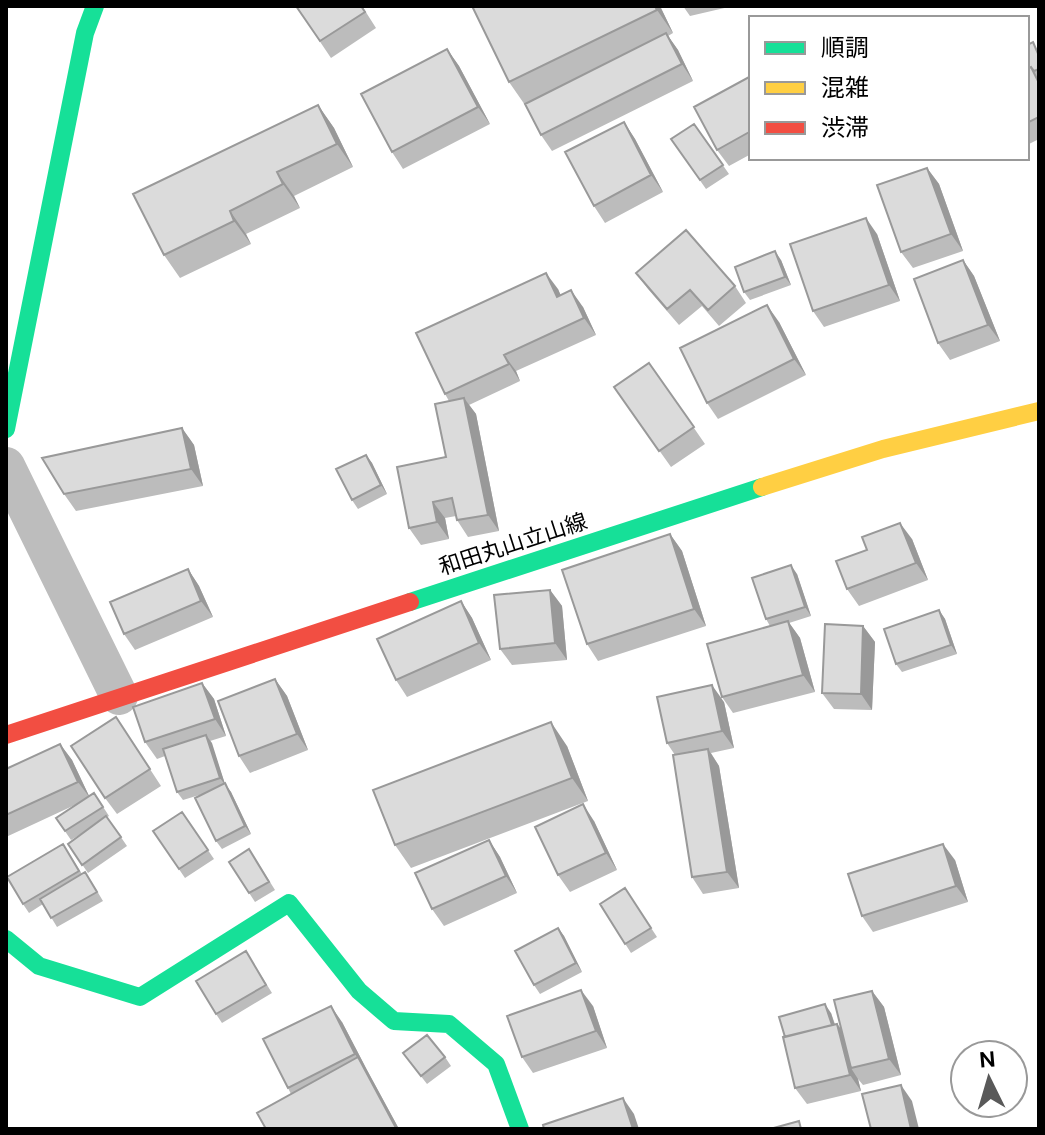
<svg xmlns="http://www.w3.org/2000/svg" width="1045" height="1135" font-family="'DM Sans','Noto Sans JP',sans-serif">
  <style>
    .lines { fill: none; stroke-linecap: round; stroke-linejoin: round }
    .street { stroke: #bdbdbd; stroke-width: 38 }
    .fast { stroke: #16e098; stroke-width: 18 }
    .slow { stroke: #ffcf43; stroke-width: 18 }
    .jam { stroke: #f24e42; stroke-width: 18 }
    .wall { fill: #bcbcbc }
    .shaded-wall { fill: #999 }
    .building { fill: #dbdbdb; stroke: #999; stroke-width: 2 }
    .labels { text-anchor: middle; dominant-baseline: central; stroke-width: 6; stroke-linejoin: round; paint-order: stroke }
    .street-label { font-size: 22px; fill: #000; stroke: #fff }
  </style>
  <rect width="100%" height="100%" fill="#fff"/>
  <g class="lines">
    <path class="street" d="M6 466 119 696"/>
    <path class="fast" d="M6 429 85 33 95 6
      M410 602 762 487
      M6 939 39 966 140 997 289 903 359 991 394 1021 449 1024 496 1064 520 1129"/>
    <path class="slow" d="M762 487 883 449 1039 411"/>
    <path class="jam" d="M6 735 410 602"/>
  </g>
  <path class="wall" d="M296 6H362L376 28 331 58Z
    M472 6H660L673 33 668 36 678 50 693 81 552 151 541 135 525 105 509 82Z
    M683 6H733L690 16Z
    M1027 45 1039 50V139L1027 145Z
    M447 49 459 66 490 124 403 169 392 152Z
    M751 76V154L729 166 717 150Z
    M318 105 334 128 353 167 294 196 300 208 246 234 251 244 180 278 164 255Z
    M624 122 635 139 663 192 605 223 594 206Z
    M694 124 729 174 706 189 671 139Z
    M927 168 939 184 963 251 913 268 901 252Z
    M877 234 900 301 824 327 813 311Z
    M781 260 791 285 750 300 744 292Z
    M963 260 974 276 1000 341 950 360 938 343Z
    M636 273 735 286 746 303 719 326 702 306 679 325 648 289Z
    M558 289 560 295 583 307 596 335 516 371 520 381 469 405 476 414 499 531 468 537 457 520 456 516 445 518 449 539 421 545 409 528 446 457 449 401 445 394Z
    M779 322 806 375 718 419 707 403Z
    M649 363 705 444 671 467 614 387Z
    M182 428 194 445 203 486 76 511 64 494Z
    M366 455 372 463 387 494 358 509 352 500Z
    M670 534 682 551 706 626 598 661 587 644Z
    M912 539 928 580 859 606 847 589Z
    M188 569 199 586 213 617 135 650 124 634Z
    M797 574 811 616 789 623 800 638 815 692 733 713 722 697 770 626 766 619Z
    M550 590 562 606 567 660 512 665 500 649Z
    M461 601 472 618 491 660 407 697 396 680Z
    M939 610 945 619 957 654 902 672 896 664Z
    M863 626 875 642 872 710 834 709 822 693Z
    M275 679 287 696 308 750 250 773 239 756Z
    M202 683 214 699 226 736 210 741 225 784 231 792 251 834 222 849 216 841 206 793 183 800 177 792 165 756 157 759 145 742Z
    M724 702 734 748 711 753 719 766 739 888 703 894 692 877 675 755 667 743Z
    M116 717 161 786 117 814 105 798Z
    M60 744 72 760 89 796 94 793 109 816 107 817 127 846 88 873 68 844 84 832 71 840 56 818 77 804 6 837V769Z
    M567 746 588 801 411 868 395 845Z
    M182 812 214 859 185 878 153 831Z
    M594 821 617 870 570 892 558 875Z
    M489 840 500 857 517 893 444 926 432 909Z
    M63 844 82 874 85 872 91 881 103 901 57 927 43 904 29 913 23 904Z
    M255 858 275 890 255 902 229 862Z
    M955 860 968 902 873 932 862 916Z
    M625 888 657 937 631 953 600 904Z
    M558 928 564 936 582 972 540 994 534 985Z
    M246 951 272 993 222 1023 216 1014Z
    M872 991 884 1007 901 1075 863 1085 858 1079 861 1091 807 1104 795 1088 831 1013 835 1024H837L841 1028Z
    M593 1006 607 1048 533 1073 522 1057Z
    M342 1022 367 1070 399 1129H266L291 1094 288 1088Z
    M403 1053 445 1057 451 1066 427 1084Z"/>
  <path class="shaded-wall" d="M655 6H660L673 33 657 10Z
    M666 33 678 50 693 81 682 64Z
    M447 49 459 66 490 124 478 107Z
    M318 105 334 128 353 167 337 144Z
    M624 122 635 139 663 192 651 175Z
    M927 168 939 184 963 251 951 234Z
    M277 172 294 196 300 208 283 184Z
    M230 211 246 234 251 244 234 221Z
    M866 218 877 234 900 301 889 285Z
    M775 251 781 260 791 285 785 277Z
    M963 260 974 276 1000 341 988 325Z
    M546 273 558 289 569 313 557 297Z
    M571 290 583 307 596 335 584 318Z
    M767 305 779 322 806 375 794 359Z
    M504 355 516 371 520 381 509 364Z
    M464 398 476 414 499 531 488 515Z
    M182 428 194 445 203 486 191 469Z
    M366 455 372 463 387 494 381 485Z
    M433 502 445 518 449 539 437 522Z
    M900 523 912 539 928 580 916 563Z
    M670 534 682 551 706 626 694 609Z
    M791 565 797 574 811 616 805 607Z
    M188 569 199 586 213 617 201 601Z
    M550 590 562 606 567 660 555 643Z
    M461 601 472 618 491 660 479 643Z
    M939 610 945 619 957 654 951 645Z
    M788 621 800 638 815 692 803 675Z
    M863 626 875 642 872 710 861 694Z
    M275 679 287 696 308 750 297 734Z
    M202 683 214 699 226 736 215 719Z
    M712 685 724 702 734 748 722 731Z
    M551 722 567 746 588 801 572 778Z
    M206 735 212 743 225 784 231 792 251 834 245 826 226 786 220 778Z
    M60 744 72 760 90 798 78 782Z
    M708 749 719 766 739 888 727 872Z
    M583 804 594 821 617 870 606 853Z
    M489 840 500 857 517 893 506 876Z
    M943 844 955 860 968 902 956 886Z
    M558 928 564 936 582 972 576 963Z
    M581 990 593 1006 607 1048 596 1031Z
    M872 991 884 1007 901 1075 889 1059Z
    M825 1004 831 1013 839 1039 833 1030Z
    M331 1006 342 1022 367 1070 399 1129 396 1128 355 1054Z
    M837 1024 849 1040 851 1068 858 1079 861 1091 850 1075Z
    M901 1085 912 1101 919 1129H911Z
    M623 1098 634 1114 639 1129H633Z"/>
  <path class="building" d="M296 6H361L365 12 320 41Z
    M472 6H655L657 10 509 82Z
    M666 33 682 64 541 135 525 104Z
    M1033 42 1039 56V69L1034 71 1031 67 1027 69V45Z
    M447 49 478 107 392 152 361 94Z
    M1031 67 1039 83V117L1027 123V69Z
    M751 76V131L717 150 694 107Z
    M318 105 337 144 277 172 283 184 230 211 234 221 164 255 133 194Z
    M624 122 651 175 594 206 565 152Z
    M694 124 723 165 700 180 671 139Z
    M927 168 951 234 901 252 877 185Z
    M866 218 889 285 813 311 790 244Z
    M686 230 735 286 708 310 690 290 667 309 636 273Z
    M775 251 785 277 744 292 735 267Z
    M963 260 988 325 938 343 914 279Z
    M546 273 557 297 571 290 584 318 504 355 509 364 445 394 416 333Z
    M767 305 794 359 707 403 680 348Z
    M649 363 694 427 659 451 614 387Z
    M464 398 488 515 457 520 452 498 433 502 437 522 409 528 397 467 446 457 435 404Z
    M182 428 191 469 64 494 42 458Z
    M366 455 381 485 352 500 336 469Z
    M900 523 916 563 847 589 836 561 867 550 862 537Z
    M670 534 694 609 587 644 562 570Z
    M791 565 805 607 766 619 752 578Z
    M188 569 201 601 124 634 110 602Z
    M550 590 555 643 500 649 494 595Z
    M461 601 479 643 396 680 377 639Z
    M939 610 951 645 896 664 884 629Z
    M788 621 803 675 722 697 707 644Z
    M825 624 863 626 861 694 822 693Z
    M275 679 297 734 239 756 218 701Z
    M202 683 215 719 145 742 133 707Z
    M712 685 722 731 667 743 657 697Z
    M116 717 150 769 105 798 71 746Z
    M551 722 572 778 395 845 373 790Z
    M206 735 220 778 177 792 163 749Z
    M60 744 78 782 6 815V769Z
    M708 749 727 872 692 877 673 755Z
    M225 783 245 826 216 841 195 798Z
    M94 793 103 807 65 831 56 818Z
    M583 804 606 853 558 875 535 827Z
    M182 812 208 850 179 869 153 831Z
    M106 816 121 837 82 865 68 844Z
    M489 840 506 876 432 909 415 873Z
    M63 844 79 871 23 904 7 877Z
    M943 844 956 886 862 916 848 874Z
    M249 849 269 882 249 893 229 862Z
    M85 872 97 892 51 918 40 899Z
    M625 888 651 928 625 944 600 904Z
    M558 928 576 963 534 985 515 951Z
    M246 951 266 985 216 1014 196 981Z
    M581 990 596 1031 522 1057 507 1016Z
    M872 991 889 1059 851 1068 834 1000Z
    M825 1004 832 1025 785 1037 779 1017Z
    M331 1006 355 1054 288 1088 263 1039Z
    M837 1024 850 1075 795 1088 783 1037Z
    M427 1035 445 1057 421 1076 403 1053Z
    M358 1057 396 1128 266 1129 257 1113Z
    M901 1085 911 1129H871L862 1094Z
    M623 1098 633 1129H544L543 1125Z
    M799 1121 801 1129H770Z"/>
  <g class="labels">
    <g class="street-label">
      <text transform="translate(513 544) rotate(-18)">和田丸山立山線</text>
    </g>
  </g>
  <rect width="1045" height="1135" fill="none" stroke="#000000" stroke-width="16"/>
  <rect x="749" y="16" width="280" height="144" fill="#ffffff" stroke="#999999" stroke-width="2"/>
  <rect x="765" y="42" width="40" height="12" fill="#16e098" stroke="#999999" stroke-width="2"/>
  <text x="821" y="56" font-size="24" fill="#000000">順調</text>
  <rect x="765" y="82" width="40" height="12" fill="#ffcf43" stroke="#999999" stroke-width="2"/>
  <text x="821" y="96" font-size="24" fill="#000000">混雑</text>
  <rect x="765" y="122" width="40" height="12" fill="#f24e42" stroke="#999999" stroke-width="2"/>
  <text x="821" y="136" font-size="24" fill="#000000">渋滞</text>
  <g transform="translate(989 1079) rotate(355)"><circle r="38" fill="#ffffff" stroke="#999999" stroke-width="2"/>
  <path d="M0-6L14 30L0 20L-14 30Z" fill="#595959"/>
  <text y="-12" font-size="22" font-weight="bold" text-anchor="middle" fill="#000000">N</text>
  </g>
</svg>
